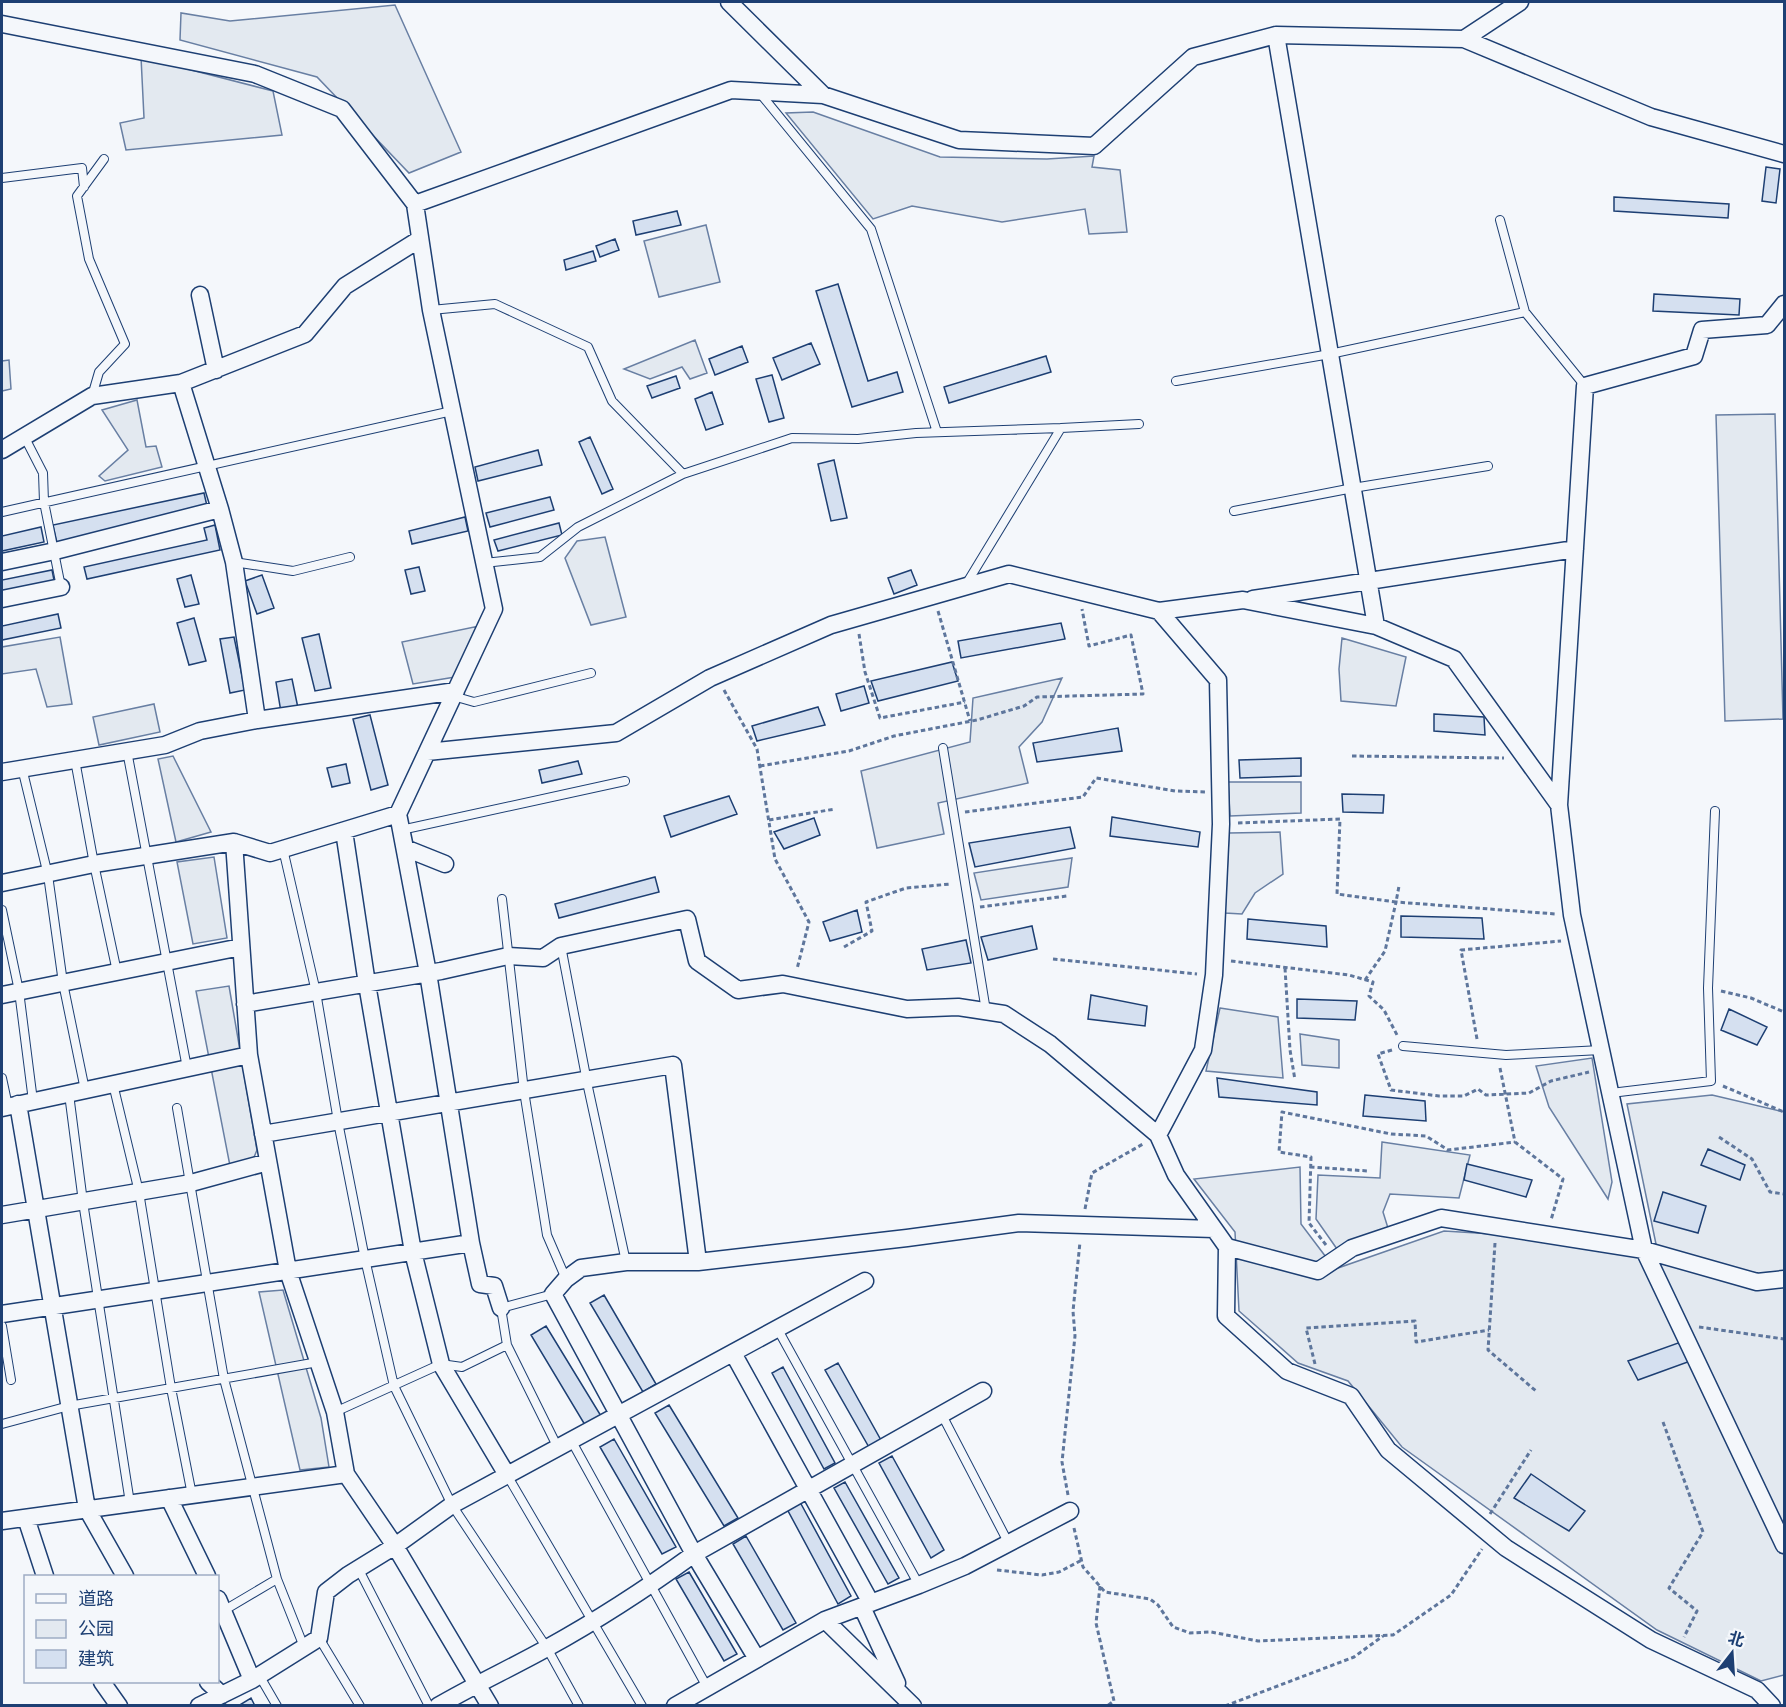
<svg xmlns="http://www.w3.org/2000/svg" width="1786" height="1707" font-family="'PT Sans Narrow','Noto Sans SC',sans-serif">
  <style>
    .green { fill: #e3e9f0; stroke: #687fa3; stroke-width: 1.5 }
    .building { fill: #d5e0f0; stroke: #1d3f73; stroke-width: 1.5 }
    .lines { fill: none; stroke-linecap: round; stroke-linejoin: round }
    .service-casing { stroke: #1d3f73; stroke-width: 10 }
    .minor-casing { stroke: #1d3f73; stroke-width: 19 }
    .path { stroke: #5e769c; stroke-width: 3; stroke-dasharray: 4.5 3; stroke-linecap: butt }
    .service { stroke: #f4f7fb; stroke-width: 8 }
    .minor { stroke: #f4f7fb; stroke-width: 16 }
  </style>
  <rect width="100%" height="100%" fill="#f4f7fb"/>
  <path class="green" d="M395 5 461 152 409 173 317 77 180 40 181 13 230 21Z
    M141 57 273 91 282 135 126 150 120 123 144 118Z
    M813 112 940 157 1047 159 1094 156 1092 167 1120 170 1127 232 1089 234 1085 209 1002 222 912 206 873 219 786 113Z
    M706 225 720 282 659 297 644 241Z
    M695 340 707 373 690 379 682 367 650 379 624 369Z
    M9 360 11 389 2 391V361Z
    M137 400 146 447 156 446 162 467 105 481 99 476 128 450 102 410Z
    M1775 414 1783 719 1725 721 1716 415Z
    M605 537 626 617 591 625 565 558 577 541Z
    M479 626 455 677 413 684 402 642Z
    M60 637 72 704 47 707 36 669 2 674V647Z
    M1342 638 1406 657 1396 706 1341 701 1339 669Z
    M1062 678 1042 722 1019 747 1028 783 938 803 944 834 877 848 861 771 970 742 973 698Z
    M154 704 160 732 99 745 93 717Z
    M173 756 211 832 176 842 158 759Z
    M1228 782H1301V813L1230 816Z
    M1280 832 1283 874 1255 893 1242 914 1225 913 1229 833Z
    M214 857 227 938 193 944 177 862Z
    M1072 858 1068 887 981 900 974 873Z
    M229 986 257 1150 252 1162 230 1166 196 991Z
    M1220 1008 1278 1017 1283 1078 1206 1071Z
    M1300 1034 1339 1040V1068L1302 1065Z
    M1592 1058 1612 1182 1608 1199 1549 1107 1536 1066Z
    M1712 1095 1784 1112V1675L1761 1681 1657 1630 1402 1447 1348 1381 1298 1363 1239 1311 1235 1232 1194 1179 1300 1167 1301 1224 1335 1269 1444 1231 1656 1244 1627 1104Z
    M1382 1142 1470 1155 1459 1198 1390 1194 1383 1212 1388 1228 1337 1249 1316 1219 1318 1175 1380 1178Z
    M283 1290 321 1418 329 1467 300 1470 259 1292Z"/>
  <path class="building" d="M1766 167 1780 169 1776 203 1762 201Z
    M1614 197 1729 204 1728 218 1614 211Z
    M677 211 681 225 636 235 633 221Z
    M615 239 619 250 600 257 596 246Z
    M593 251 596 261 566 270 564 260Z
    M838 284 868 381 897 372 903 392 852 407 816 291Z
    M1654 294 1740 299 1739 315 1653 311Z
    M811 343 820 364 782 380 773 358Z
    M742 346 748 362 715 375 709 359Z
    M1046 356 1051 372 949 403 944 387Z
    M772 375 784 418 769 422 756 379Z
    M676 376 680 388 652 398 647 386Z
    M712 392 723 424 706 430 695 399Z
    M590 437 613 489 602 494 579 442Z
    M538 450 542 465 478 481 475 467Z
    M834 460 847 518 831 521 818 464Z
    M204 493 207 506 57 543 53 525Z
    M550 497 554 510 490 527 486 513Z
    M465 517 468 531 412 544 409 531Z
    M559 523 562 535 498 551 494 540Z
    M215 525 220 550 87 579 84 567 207 540 204 528Z
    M41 527 44 542 2 551V536Z
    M419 567 425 591 411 594 405 570Z
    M52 570 55 585 2 595V580Z
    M911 570 917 585 894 594 888 578Z
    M191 575 199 604 185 607 177 579Z
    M262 575 274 608 257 614 245 581Z
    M58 614 61 628 2 640V626Z
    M194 618 206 661 189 665 177 623Z
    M1061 623 1065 639 961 658 958 641Z
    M319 634 331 688 315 691 302 638Z
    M234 637 245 690 230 693 220 639Z
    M952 662 958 681 878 701 871 681Z
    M292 679 298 708 281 712 276 682Z
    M864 686 869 703 841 711 836 694Z
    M818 707 825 725 757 741 752 726Z
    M1434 714 1484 717 1485 735 1434 731Z
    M370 715 388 785 371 790 353 719Z
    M1118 728 1122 751 1037 762 1033 743Z
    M1301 758V776L1240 778 1239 760Z
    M578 761 582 774 542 783 539 770Z
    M346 764 350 783 332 787 327 768Z
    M1342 794 1384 795 1383 813 1343 812Z
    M729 796 737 814 671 837 664 816Z
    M1112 817 1200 832 1198 847 1110 836Z
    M814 818 820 835 784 849 774 832Z
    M1070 827 1075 848 975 867 969 843Z
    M655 877 659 892 559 918 555 904Z
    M857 910 862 932 830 941 823 922Z
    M1401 916 1482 918 1484 939 1401 937Z
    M1248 919 1326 926 1327 947 1247 939Z
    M1032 926 1037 949 988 960 981 937Z
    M966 940 971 963 927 970 922 949Z
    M1091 995 1147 1006 1145 1026 1088 1019Z
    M1297 999 1357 1001 1355 1020 1297 1018Z
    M1729 1009 1767 1027 1757 1045 1721 1030Z
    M1217 1078 1317 1092V1105L1219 1097Z
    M1365 1095 1425 1101 1426 1121 1363 1116Z
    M1708 1149 1745 1165 1740 1180 1701 1165Z
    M1467 1164 1532 1180 1526 1197 1464 1180Z
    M1663 1192 1706 1206 1698 1233 1654 1221Z
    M604 1295 656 1384 643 1392 590 1303Z
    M546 1326 601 1416 585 1425 531 1335Z
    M1678 1343 1696 1359 1638 1380 1628 1361Z
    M838 1363 882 1442 870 1449 825 1370Z
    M783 1367 835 1463 824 1469 772 1373Z
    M669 1405 738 1518 724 1526 655 1413Z
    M614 1439 676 1547 662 1554 600 1447Z
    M892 1456 944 1550 931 1558 879 1463Z
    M1531 1474 1585 1511 1569 1531 1514 1498Z
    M845 1482 899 1578 888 1584 834 1488Z
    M800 1502 851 1596 838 1604 787 1509Z
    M746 1536 796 1623 783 1630 733 1544Z
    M689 1572 737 1654 724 1661 676 1579Z
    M251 1698 255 1706H238Z"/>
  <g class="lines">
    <defs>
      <path id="service" d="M759 92 871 229 937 432
        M2 178 82 168 84 187
        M1500 220 1525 312 1585 386
        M431 310 495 304 588 347 612 401 683 474
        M1176 381 1330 354 1525 312
        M92 396 99 372 125 344 89 259 77 196 104 159
        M24 436 43 473 44 502 61 587
        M1234 511 1353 488 1488 466
        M2 512 452 411
        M234 562 293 571 350 557
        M484 563 540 557 578 527 683 474 792 438 858 439 916 433 1061 428
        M965 586 1061 428 1139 424
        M453 696 474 702 591 673
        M943 748 986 1011
        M127 751 187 1068
        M75 760 94 864 117 972
        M22 768 48 875 63 983 85 1090
        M401 830 625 781
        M283 849 316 992 339 1127 365 1259 394 1386 452 1505 547 1648 579 1706
        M502 899 524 1091 547 1235 566 1279
        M2 910 19 991 33 1101
        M561 946 588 1087 626 1262
        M1403 1046 1506 1055 1601 1050
        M2 1078 8 1106
        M113 1084 139 1192 171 1388 192 1495
        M1611 1093 1711 1081 1708 988 1715 811
        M69 1094 83 1202 130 1503
        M177 1108 224 1379 277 1579 304 1647
        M2 1326 11 1380
        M777 1328 919 1585
        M507 1345 558 1448
        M335 1412 441 1364 462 1367 507 1345 501 1308 553 1294
        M942 1415 1009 1544
        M2 1424 69 1406 318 1362
        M571 1440 707 1687
        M507 1475 642 1706
        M358 1568 429 1706
        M223 1611 277 1579
        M319 1638 360 1706
        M259 1675 277 1706"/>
      <path id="minor" d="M729 2 823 95 959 140 1094 146 1193 57 1276 35
        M2 24 255 74 342 109 415 204 431 310 494 609 398 814 428 973 471 1243 480 1284 494 1286 501 1308
        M1464 39 1520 2
        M415 204 731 90 823 95
        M200 295 216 370
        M2 450 92 396 181 383
        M220 509 234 562 257 720
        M2 562 55 551 220 509 181 383 305 334 345 286 420 239
        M2 599 61 587
        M1253 599 1575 549
        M1159 611 1243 600 1376 626 1454 659 1559 805 1572 915 1644 1250 1784 1545
        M1376 626 1276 35 1464 39 1651 117 1784 154
        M427 752 616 733 710 678 831 625 1009 574 1159 611 1218 680 1221 824 1214 975 1203 1050 1158 1135
        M2 772 165 745 200 731 257 720 456 691
        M1559 805 1585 386 1694 356 1702 330 1767 325 1784 304
        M344 831 367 984 413 1252 441 1364 507 1475
        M234 842 249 1055 288 1271 335 1412 346 1474 395 1546 490 1706
        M2 883 94 864 234 842 270 853 398 814 405 848 445 864
        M2 995 241 947
        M245 1004 441 971 508 956 543 958 561 946 687 919 697 961 738 990 783 984 907 1009 958 1007 1004 1014 1050 1044 1158 1135 1176 1175 1227 1247 1226 1316 1287 1371 1351 1396 1388 1450 1506 1548 1651 1640 1757 1690 1772 1706
        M18 1104 87 1509 125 1576
        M2 1108 249 1055
        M263 1134 673 1065 698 1262
        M2 1215 191 1183 268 1162
        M1227 1247 1318 1271 1352 1248 1441 1218 1644 1250 1757 1282 1784 1279
        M2 1314 471 1243
        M733 1353 871 1603
        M169 1498 207 1576
        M26 1518 45 1576
        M2 1521 346 1474
        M218 1599 252 1680
        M862 1607 897 1683
        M825 1620 913 1706
        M757 1659 694 1554 553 1294 566 1279 581 1268 626 1262H698L907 1238 1019 1223 1214 1229
        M102 1682 119 1706
        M208 1682 222 1695
        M199 1706 252 1680 319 1638 326 1592 348 1575 395 1546 452 1505 865 1281
        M438 1706C474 1685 511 1668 547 1648 598 1620 647 1588 694 1554L983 1391
        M675 1706 825 1620 919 1585 965 1566 1070 1511"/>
    </defs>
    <use href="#service" class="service-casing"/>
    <use href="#minor" class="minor-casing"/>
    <path class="path" d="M938 611 970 721
      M859 634 865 672 880 718 965 702
      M724 690 757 749 775 859 809 922 797 969
      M1352 756 1504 758
      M760 766 849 751 894 736 977 720 1024 706 1037 697 1143 694 1131 635 1089 646 1082 609
      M965 812 1083 797 1096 778 1175 791 1205 792
      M769 820 835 809
      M1238 823 1340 819 1337 894 1396 902 1399 886
      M980 907 1067 896
      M844 947 872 931 866 902 906 888 951 884
      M1053 959 1197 974
      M1231 961 1349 975 1373 982 1369 996 1384 1010 1397 1035
      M1285 968 1290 1050 1295 1080
      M1365 980 1385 951 1396 902 1556 914
      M1721 991 1751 998 1784 1012
      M1477 1039 1461 950 1561 941
      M1392 1050 1378 1054 1391 1090 1439 1096H1464L1478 1089 1486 1095 1529 1093 1551 1081 1589 1072
      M1500 1068 1515 1142 1563 1179 1551 1220
      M1723 1086 1784 1112
      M1719 1137 1752 1159 1770 1192 1784 1194
      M1310 1167 1368 1171
      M1085 1209 1092 1173 1143 1144
      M1495 1243 1488 1350 1536 1391
      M1326 1245 1309 1223 1311 1157 1279 1152 1282 1112 1391 1134 1426 1136 1448 1150 1515 1142
      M1699 1327 1784 1339
      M1315 1364 1306 1328 1415 1321 1416 1342 1489 1330
      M1663 1422 1703 1532 1669 1588 1697 1611 1684 1637
      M1068 1495 1062 1462 1075 1336 1073 1311 1080 1242
      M1490 1514 1531 1450
      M1074 1528 1083 1567 1105 1592 1150 1599 1158 1605 1173 1627 1190 1633 1211 1632 1258 1641 1393 1635 1451 1595 1482 1549
      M997 1570 1042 1575 1059 1572 1082 1560
      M1100 1586 1096 1623 1114 1701 1107 1706
      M1225 1706 1354 1657 1383 1636"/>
    <use href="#service" class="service"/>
    <use href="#minor" class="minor"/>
  </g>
  <rect width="1786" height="1707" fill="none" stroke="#1d3f73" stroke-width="6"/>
  <rect x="24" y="1575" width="195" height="108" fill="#f4f7fb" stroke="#9eadc5" stroke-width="1.5"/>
  <rect x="36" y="1594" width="30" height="9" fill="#f4f7fb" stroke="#9eadc5" stroke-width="1.5"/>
  <text x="78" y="1605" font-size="18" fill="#1d3f73">道路</text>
  <rect x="36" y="1620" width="30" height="18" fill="#e3e9f0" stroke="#9eadc5" stroke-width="1.5"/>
  <text x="78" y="1635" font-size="18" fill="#1d3f73">公园</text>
  <rect x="36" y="1650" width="30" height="18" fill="#d5e0f0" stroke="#9eadc5" stroke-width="1.5"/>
  <text x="78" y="1665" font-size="18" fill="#1d3f73">建筑</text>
  <g transform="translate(1732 1653) rotate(17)" stroke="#f4f7fb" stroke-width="4.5" paint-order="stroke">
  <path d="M0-4.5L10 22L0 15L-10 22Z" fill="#1d3f73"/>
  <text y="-9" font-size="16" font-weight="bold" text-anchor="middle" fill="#1d3f73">北</text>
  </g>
</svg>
